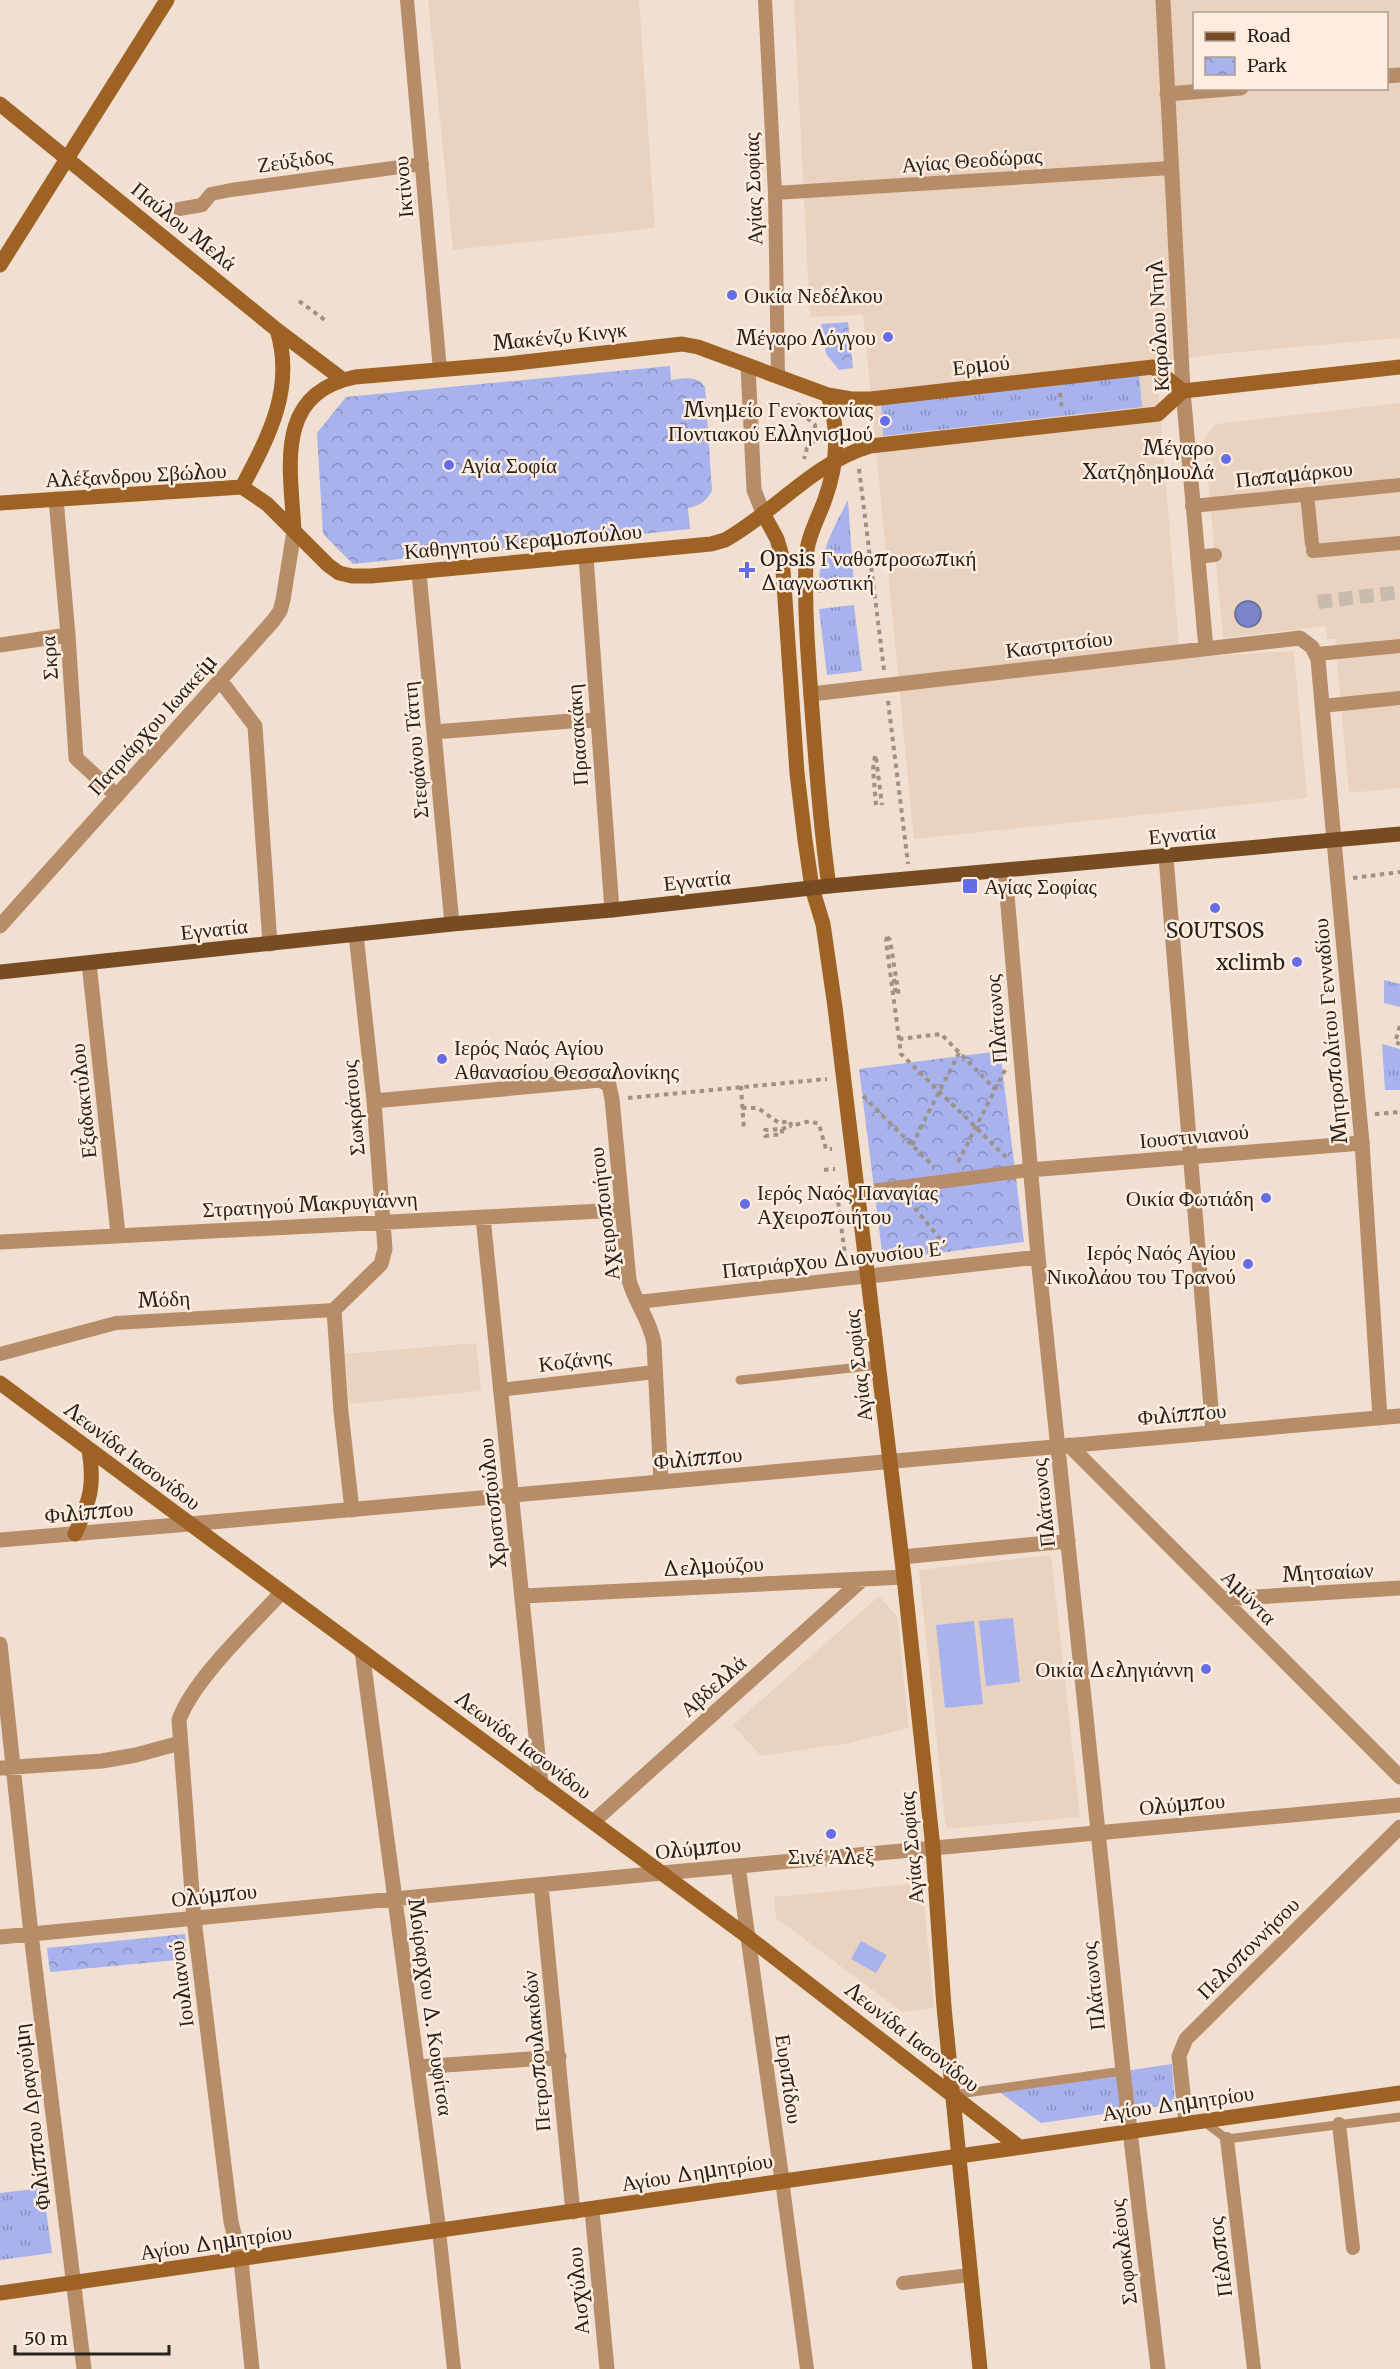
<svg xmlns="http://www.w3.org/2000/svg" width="1400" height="2369" font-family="Merriweather,serif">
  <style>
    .built { fill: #e9d2bf; fill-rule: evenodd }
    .grass { fill: url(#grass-tufts) }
    .park { fill: url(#park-crowns) }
    .pitch { fill: #a8b2ec }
    .water { fill: #7b84c6; stroke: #626793; stroke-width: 1.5 }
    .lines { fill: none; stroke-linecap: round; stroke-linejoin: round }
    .pedestrian-tunnel { stroke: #c9baae; stroke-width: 14; stroke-dasharray: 14 7; stroke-linecap: butt }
    .path { stroke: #9e9187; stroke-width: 4; stroke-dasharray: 4.5 4.5; stroke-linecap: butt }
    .service { stroke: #b68d68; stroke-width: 9 }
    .pedestrian { stroke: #b68d68; stroke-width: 14 }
    .minor { stroke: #b68d68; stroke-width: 15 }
    .tertiary { stroke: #b68d68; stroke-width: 15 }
    .secondary { stroke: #9d6224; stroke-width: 15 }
    .primary { stroke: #774c23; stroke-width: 15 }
    .poi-dot { fill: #656de6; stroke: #feeddf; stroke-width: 2 }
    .labels { text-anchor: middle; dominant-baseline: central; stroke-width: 5; stroke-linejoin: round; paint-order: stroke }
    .street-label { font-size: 21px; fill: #28221d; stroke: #feeddf }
    .poi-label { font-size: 21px; fill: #28221d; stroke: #feeddf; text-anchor: end }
  </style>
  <defs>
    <pattern id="grass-tufts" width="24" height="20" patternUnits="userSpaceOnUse" patternTransform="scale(1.5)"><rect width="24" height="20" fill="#a8b2ec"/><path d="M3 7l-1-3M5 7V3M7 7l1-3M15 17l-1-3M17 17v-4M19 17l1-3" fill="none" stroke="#8990bf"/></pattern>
    <pattern id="park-crowns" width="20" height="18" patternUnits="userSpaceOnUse" patternTransform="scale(1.5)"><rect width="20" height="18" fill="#a8b2ec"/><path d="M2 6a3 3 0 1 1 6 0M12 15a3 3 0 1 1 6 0" fill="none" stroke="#8990bf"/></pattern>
  </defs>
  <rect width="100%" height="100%" fill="#f1e0d2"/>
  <path class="built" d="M428 0H639L655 228 453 250Z
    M794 0H1400V338L1216 354 1156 363 1180 658 1294 651 1307 798 914 839 863 315 810 317ZM1194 14H1386V88H1194Z
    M1400 403V788L1349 793 1335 639H1327L1326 626 1223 638 1204 438 1216 424Z
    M476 1343 481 1391 349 1404 345 1354Z
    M1051 1555 1080 1817 946 1829 919 1570Z
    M879 1596 897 1616 909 1728 849 1743 761 1756 733 1725Z
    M922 1883 934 2008 902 2012 776 1918 774 1897Z"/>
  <path class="grass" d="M1139 374 1142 407 883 436 881 404Z
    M848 500 854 587 818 593C820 552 830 535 848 500Z
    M854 605 862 671 827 675 819 609Z
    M1384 980 1400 984V1007L1384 1003Z
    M1382 1044 1400 1049V1090H1385Z
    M1172 2064 1175 2104 1041 2123 997 2090Z
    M43 2188 52 2253 0 2260V2193Z"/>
  <path class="park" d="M848 322 853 368 839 370 826 354 821 324Z
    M670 366 671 380C684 378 697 375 705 387L712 491C706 501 700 506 688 508L690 529 353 564 323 534 317 433 346 397Z
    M1000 1051 1024 1242 883 1260 859 1069Z
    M185 1934 187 1959 50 1972 47 1948Z"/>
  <path class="pitch" d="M1013 1618 1020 1682 986 1686 979 1621Z
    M974 1621 983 1704 945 1708 936 1625Z
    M861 1941 887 1955 876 1973 851 1959Z"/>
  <path class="water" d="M1235 614a13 13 0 1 1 26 0a13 13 0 1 1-26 0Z"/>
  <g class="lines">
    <path class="pedestrian-tunnel" d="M1318 602 1400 592"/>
    <path class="path" d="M299 301 325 320
      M1060 393 1062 410
      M797 404 803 409 806 417 815 425V440L807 448 804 459
      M859 469 884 670
      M888 701 908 864
      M875 756 873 769 876 805
      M876 758 882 805
      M1353 878 1400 872
      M887 937 886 941 901 1054 1006 1157
      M887 937 890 940 899 996
      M894 979 896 996
      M1400 1026 1395 1042 1400 1044
      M899 1039 941 1034 995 1089
      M741 1086 744 1131
      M863 1096 934 1167
      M628 1098 827 1079
      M742 1108H758L779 1123 790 1121 791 1126 810 1121 819 1124 826 1149H832
      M1375 1114 1400 1112
      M782 1129V1134L765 1136V1130L782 1129 791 1126
      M912 1145 960 1051
      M958 1162 1005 1070
      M824 1170 835 1169
      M837 1193 846 1263
      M909 1201 950 1251"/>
    <path class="service" d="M740 1380 879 1365
      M952 2095 1123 2071
      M1203 2121 1227 2139 1400 2117"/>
    <path class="pedestrian" d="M407 0 440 370
      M765 0 775 193 778 376
      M775 193 1171 168
      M179 209 202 205 211 194 231 190 422 164
      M1307 494 1312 544
      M1192 506 1400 485
      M1313 551 1400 543
      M1197 557 1215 555
      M1317 654 1400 646
      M1322 706 1400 698
      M857 1193 1029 1170
      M638 1302 869 1276
      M0 1354 116 1323 334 1310
      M500 1390 655 1372
      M1339 2124 1353 2248
      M1227 2139 1254 2369
      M782 2180 807 2369
      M439 2231 454 2369
      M903 2283 970 2275"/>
    <path class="minor" d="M1163 0 1183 391 1206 649
      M1386 76 1400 75
      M1167 94 1241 88
      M748 366 754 490 763 513
      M56 499 68 635 76 758 117 796
      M586 557 612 910
      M419 573 452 924
      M0 645 68 635
      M220 680 255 726 270 944
      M811 694 1300 638 1312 647 1318 659 1334 841
      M434 732 597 719
      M1166 857 1213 1432
      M1005 871 1038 1257 1123 2071 1158 2369
      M0 926 273 621 280 611 283 600 294 531
      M89 963 118 1234
      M374 1101 600 1080 609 1085 612 1099 629 1280C635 1303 649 1317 654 1343L661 1482
      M1029 1170 1362 1143
      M483 1217 541 1785
      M0 1242 622 1210
      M869 1276 1038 1257
      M1069 1445 1400 1777
      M352 1510 341 1412 334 1310 381 1264 385 1249 374 1101 356 934
      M0 1540 189 1524
      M902 1557 1068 1541
      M523 1596 904 1577
      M1222 1599 1400 1588
      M0 1644 31 1934 84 2369
      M362 1651 439 2231
      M0 1768 102 1761 136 1755 180 1743
      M593 1822 862 1580
      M738 1866 782 2180
      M541 1885 573 2212
      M0 1937 662 1873
      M418 2067 559 2057
      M1186 2122 1179 2056 1186 2039 1400 1827
      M592 2210 607 2369"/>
    <path class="tertiary" d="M1334 841 1362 1143 1380 1418
      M189 1524 1400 1416
      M662 1873 1400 1805
      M252 2369 241 2260 231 2222 194 1919 179 1720C193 1680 251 1626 281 1593"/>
    <path class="secondary" d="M0 104 277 330 342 379
      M0 265 167 0
      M828 395C840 430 837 467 824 502 817 520 807 539 806 558 804 613 809 668 813 723 817 777 821 832 829 886
      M242 487C269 436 295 388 277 330
      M0 503 242 487 267 504 328 565 339 573 352 576H371L711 544 725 540C775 512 813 463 870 446L1158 414 1183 391 1400 367
      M763 513 777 539 782 556 797 773 805 840 812 888 823 924 835 1007 904 1577 933 1848 944 2007 980 2369
      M294 531C291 469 273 394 355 377L507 364 682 344 698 347 828 395 851 399H871L1153 367 1183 391
      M0 1383 748 1937 1018 2146
      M75 1534C90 1500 95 1486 89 1450
      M0 2293 1400 2093"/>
    <path class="primary" d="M0 972 452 924 612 910 829 886 1400 834"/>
  </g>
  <g class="poi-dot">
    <circle cx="732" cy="295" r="6"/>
    <circle cx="888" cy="337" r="6"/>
    <circle cx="885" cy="421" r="6"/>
    <circle cx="1226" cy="459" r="6"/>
    <circle cx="449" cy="465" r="6"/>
    <path d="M744 561h6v6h6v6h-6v6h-6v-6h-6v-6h6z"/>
    <rect x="962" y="878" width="16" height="16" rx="3"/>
    <circle cx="1215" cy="908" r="6"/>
    <circle cx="1297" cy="962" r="6"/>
    <circle cx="442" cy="1059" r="6"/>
    <circle cx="1266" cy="1198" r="6"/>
    <circle cx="745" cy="1204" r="6"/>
    <circle cx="1248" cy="1264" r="6"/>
    <circle cx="1206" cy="1669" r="6"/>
    <circle cx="831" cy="1834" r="6"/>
  </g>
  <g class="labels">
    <g class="street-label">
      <text transform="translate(295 160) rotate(-8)">Ζεύξιδος</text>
      <text transform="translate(972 160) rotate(-4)">Αγίας Θεοδώρας</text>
      <text transform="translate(403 187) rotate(-95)">Ικτίνου</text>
      <text transform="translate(753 189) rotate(-92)">Αγίας Σοφίας</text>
      <text transform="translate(184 226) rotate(39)">Παύλου Μελά</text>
      <text transform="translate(1158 326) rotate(-93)">Καρόλου Ντηλ</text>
      <text transform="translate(560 336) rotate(-6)">Μακένζυ Κινγκ</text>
      <text transform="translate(981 365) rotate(-6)">Ερμού</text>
      <text transform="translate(1294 474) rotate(-6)">Παπαμάρκου</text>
      <text transform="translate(136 475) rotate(-3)">Αλέξανδρου Σβώλου</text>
      <text transform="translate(523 541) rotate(-5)">Καθηγητού Κεραμοπούλου</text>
      <text transform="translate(1059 644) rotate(-7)">Καστριτσίου</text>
      <text transform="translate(49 658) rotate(-94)">Σκρα</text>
      <text transform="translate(152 725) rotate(-48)">Πατριάρχου Ιωακείμ</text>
      <text transform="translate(577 735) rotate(-94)">Πρασακάκη</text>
      <text transform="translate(415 750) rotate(-95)">Στεφάνου Τάττη</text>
      <text transform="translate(1182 834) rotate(-5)">Εγνατία</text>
      <text transform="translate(697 880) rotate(-6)">Εγνατία</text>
      <text transform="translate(214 929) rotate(-6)">Εγνατία</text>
      <text transform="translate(996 1019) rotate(-95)">Πλάτωνος</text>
      <text transform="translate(1330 1031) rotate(-95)">Μητροπολίτου Γενναδίου</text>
      <text transform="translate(83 1101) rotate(-96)">Εξαδακτύλου</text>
      <text transform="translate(353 1108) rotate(-95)">Σωκράτους</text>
      <text transform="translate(1194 1136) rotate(-5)">Ιουστινιανού</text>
      <text transform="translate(310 1204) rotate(-3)">Στρατηγού Μακρυγιάννη</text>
      <text transform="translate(604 1214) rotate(-97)">Αχειροποιήτου</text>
      <text transform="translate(835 1259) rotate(-6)">Πατριάρχου Διονυσίου Ε΄</text>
      <text transform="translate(164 1299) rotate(-3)">Μόδη</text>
      <text transform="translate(575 1360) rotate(-7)">Κοζάνης</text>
      <text transform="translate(858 1366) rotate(-97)">Αγίας Σοφίας</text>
      <text transform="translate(1182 1414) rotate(-5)">Φιλίππου</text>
      <text transform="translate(133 1456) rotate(37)">Λεωνίδα Ιασονίδου</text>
      <text transform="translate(698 1458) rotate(-5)">Φιλίππου</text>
      <text transform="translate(492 1503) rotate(-96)">Χριστοπούλου</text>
      <text transform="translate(1043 1503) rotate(-96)">Πλάτωνος</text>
      <text transform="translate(89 1512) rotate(-5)">Φιλίππου</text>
      <text transform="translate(713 1566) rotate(-3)">Δελμούζου</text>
      <text transform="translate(1328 1572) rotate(-3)">Μητσαίων</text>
      <text transform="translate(1249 1597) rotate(45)">Αμύντα</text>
      <text transform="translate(713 1686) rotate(-42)">Αβδελλά</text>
      <text transform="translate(524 1745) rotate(37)">Λεωνίδα Ιασονίδου</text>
      <text transform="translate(1182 1804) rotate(-5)">Ολύμπου</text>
      <text transform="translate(698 1848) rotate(-5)">Ολύμπου</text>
      <text transform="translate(911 1848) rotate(-95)">Αγίας Σοφίας</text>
      <text transform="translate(214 1895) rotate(-6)">Ολύμπου</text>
      <text transform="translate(1248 1948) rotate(-45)">Πελοποννήσου</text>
      <text transform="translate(181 1984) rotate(-97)">Ιουλιανού</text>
      <text transform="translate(1093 1986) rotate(-96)">Πλάτωνος</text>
      <text transform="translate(431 2007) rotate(82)">Μοίραρχου Δ. Κουφίτσα</text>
      <text transform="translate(913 2037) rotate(38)">Λεωνίδα Ιασονίδου</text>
      <text transform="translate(536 2051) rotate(-95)">Πετροπουλακιδών</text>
      <text transform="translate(789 2079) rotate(82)">Ευριπίδου</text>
      <text transform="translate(1178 2103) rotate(-8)">Αγίου Δημητρίου</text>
      <text transform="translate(32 2117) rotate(-97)">Φιλίππου Δραγούμη</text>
      <text transform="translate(697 2172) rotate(-9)">Αγίου Δημητρίου</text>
      <text transform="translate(216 2242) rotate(-8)">Αγίου Δημητρίου</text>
      <text transform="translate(1123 2252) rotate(-97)">Σοφοκλέους</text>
      <text transform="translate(1220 2257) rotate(-97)">Πέλοπος</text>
      <text transform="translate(578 2291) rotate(-95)">Αισχύλου</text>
    </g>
    <g class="poi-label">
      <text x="744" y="295" text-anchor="start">Οικία Νεδέλκου</text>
      <text x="876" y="337">Μέγαρο Λόγγου</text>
      <text x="873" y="409">Μνημείο Γενοκτονίας<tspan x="873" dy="24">Ποντιακού Ελληνισμού</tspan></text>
      <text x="1214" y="447">Μέγαρο<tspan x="1214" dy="24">Χατζηδημουλά</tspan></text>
      <text x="461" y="465" text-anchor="start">Αγία Σοφία</text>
      <text x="760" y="558" text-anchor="start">Opsis Γναθοπροσωπική<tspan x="760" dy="24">Διαγνωστική</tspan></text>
      <text x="984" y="886" text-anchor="start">Αγίας Σοφίας</text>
      <text x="1215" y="930" text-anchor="middle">SOUTSOS</text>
      <text x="1285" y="962">xclimb</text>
      <text x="454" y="1047" text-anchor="start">Ιερός Ναός Αγίου<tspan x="454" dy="24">Αθανασίου Θεσσαλονίκης</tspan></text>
      <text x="757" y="1192" text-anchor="start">Ιερός Ναός Παναγίας<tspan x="757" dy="24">Αχειροποιήτου</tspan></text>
      <text x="1254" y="1198">Οικία Φωτιάδη</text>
      <text x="1236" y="1252">Ιερός Ναός Αγίου<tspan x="1236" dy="24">Νικολάου του Τρανού</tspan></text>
      <text x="1194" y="1669">Οικία Δεληγιάννη</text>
      <text x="831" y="1856" text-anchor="middle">Σινέ Άλεξ</text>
    </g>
  </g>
  <rect x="1193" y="12" width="195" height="78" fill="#feeddf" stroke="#a89c91" stroke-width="1.5"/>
  <rect x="1205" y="32" width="30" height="9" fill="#774c23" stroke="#a89c91" stroke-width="1.5"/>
  <text x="1247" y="42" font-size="18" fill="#28221d">Road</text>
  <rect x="1205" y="57" width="30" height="18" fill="url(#park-crowns)" stroke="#a89c91" stroke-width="1.5"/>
  <text x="1247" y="72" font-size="18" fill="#28221d">Park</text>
  <path d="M15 2345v9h154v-9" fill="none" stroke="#28221d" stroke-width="3"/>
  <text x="24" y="2345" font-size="18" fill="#28221d" stroke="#feeddf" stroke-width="4.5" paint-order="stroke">50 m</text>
</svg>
